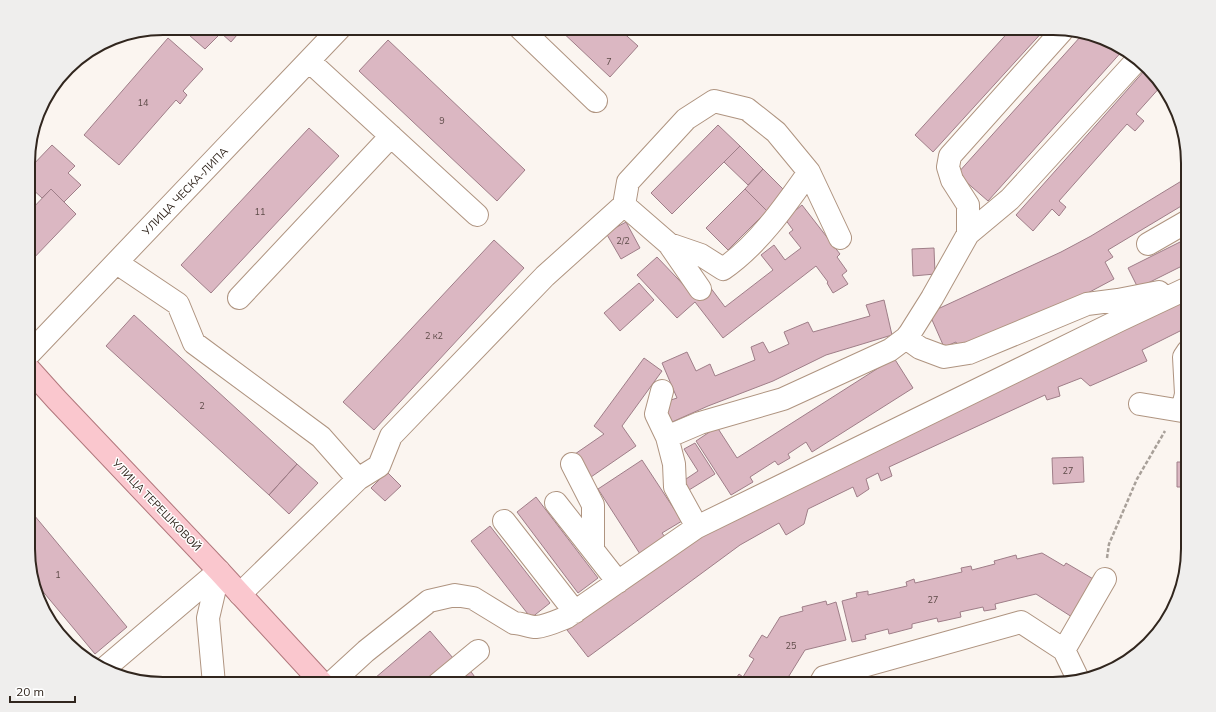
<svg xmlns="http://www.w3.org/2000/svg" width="1216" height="712" font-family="Mulish,sans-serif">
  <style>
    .building { fill: #dbb7c2; stroke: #9f7e88 }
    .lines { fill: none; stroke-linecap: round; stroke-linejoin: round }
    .minor-casing { stroke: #af9480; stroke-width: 24 }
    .major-casing { stroke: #b1777c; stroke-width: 24 }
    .path { stroke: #a8a099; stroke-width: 2.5; stroke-dasharray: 4 2; stroke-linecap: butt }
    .minor { stroke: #fff; stroke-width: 22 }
    .major { stroke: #fac7ce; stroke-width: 22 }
    .labels { text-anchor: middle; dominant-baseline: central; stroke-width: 3; stroke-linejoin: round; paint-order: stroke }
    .number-label { font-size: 9px; fill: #5c4a47 }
    .street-label { font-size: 11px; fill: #31261e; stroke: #fff }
    .rim { fill: none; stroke: #31261e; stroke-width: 2 }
  </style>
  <rect width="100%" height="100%" fill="#fbf5f0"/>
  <path class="building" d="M181 28H243L231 42 221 33 205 49Z
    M558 28H618L638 46 610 77Z
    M1012 28H1046L933 152 915 135Z
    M1081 36 1120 46 1124 49 988 201 957 174Z
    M168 38 203 69 183 91 187 95 180 104 176 100 119 165 84 135Z
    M388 40 525 170 497 201 359 71Z
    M1145 70 1162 85 1136 114 1144 121 1135 131 1127 124 1059 201 1066 207 1059 216 1052 209 1033 231 1016 215Z
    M718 125 740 146 672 214 651 193Z
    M309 128 339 156 211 293 181 265Z
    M52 145 75 166 68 173 81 185 64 202 51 189 42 198 29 186V169Z
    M740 146 763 169 748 185 724 162Z
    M763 169 786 192 767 211 745 189Z
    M1188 177V202L1108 250 1113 257 1105 262 1114 279 1084 295 960 351 956 342 944 347 929 313 1061 252 1091 236Z
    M51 189 76 214 29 263V212Z
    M745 189 767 211 728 250 706 228Z
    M802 205 840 254 837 257 847 271 842 275 848 284 833 293 827 283 828 282 816 266 723 338 695 302 677 318 637 275 657 257 696 298 710 287 725 307 773 270 761 255 774 245 785 260 801 248 789 233 793 230 785 219Z
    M626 222 640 248 621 259 606 233Z
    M1188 238V263L1138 288 1128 268Z
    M494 240 524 268 374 430 343 402Z
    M934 248 935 274 913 276 912 249Z
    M639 283 654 300 620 331 604 313Z
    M1188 297V327L1142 350 1147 361 1090 386 1081 378 1058 387 1060 396 1047 400 1045 395 889 467 892 476 881 481 878 473 866 479 869 489 857 497 853 487 808 509 804 524 786 535 779 523 740 545 588 657 567 630 664 563 698 537Z
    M884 300 892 335 826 355 773 381 708 406 672 422 662 403 677 398 662 363 687 352 696 371 710 364 715 376 755 360 751 347 763 342 769 353 789 344 784 332 808 322 813 332 870 316 866 305Z
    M134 315 297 464 269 495 106 346Z
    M644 358 662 371 622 426 636 446 591 477 575 454 604 434 594 426Z
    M894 358 913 388 812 452 806 442 788 454 790 458 778 465 775 461 750 477 753 482 731 495 696 441 717 427 737 458Z
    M695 443 715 474 689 490 683 481 698 471 684 449Z
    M1083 457 1084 482 1053 484 1052 458Z
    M642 460 682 521 662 533 665 537 640 554 598 489Z
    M1177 462H1188V487H1177Z
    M297 464 318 483 289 514 269 495Z
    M387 472 401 486 385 501 371 488Z
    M536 497 598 578 578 593 517 512Z
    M29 509 127 627 95 654 35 582 29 566Z
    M490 526 550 603 531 618 471 541Z
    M1042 553 1064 566 1066 563 1095 580 1072 617 1036 594 995 604 996 609 984 611 983 607 960 612 961 617 938 622 937 618 912 624V628L889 634 888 629 865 635 866 639 852 642 842 601 857 597 856 593 868 591V595L907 586 906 582 914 579 915 583 962 572 961 568 971 566 972 570 995 564 994 561 1016 555 1017 559Z
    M826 601 827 605 836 602 846 640 805 650 784 684H732L739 674 743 677 754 659 749 656 762 635 767 638 780 617 803 611 802 607Z
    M430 631 453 658 422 684H368Z
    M469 669 480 684H451Z"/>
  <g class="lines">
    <defs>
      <path id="minor" d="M520 28 596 101
        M309 61 477 215
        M968 234V205L952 180 948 167 950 156 1062 31
        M669 244 701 255 723 269C758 245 785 206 809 172
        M1148 244 1188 221
        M117 263 178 304 194 343 321 437 358 479 240 594
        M700 289 669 244 624 205 628 182 686 119 714 101 747 109 776 132 809 172 840 238
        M239 298 391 136
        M906 338 920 348 944 357 969 353 1087 304 1118 300 1159 292
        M1188 351 1184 357 1186 394 1188 401
        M29 354 340 28
        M662 391 656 414 667 437 674 464 675 487 697 527
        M1140 404 1182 411 1186 394
        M667 437 700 423 783 399 890 350 906 338 910 333 932 298 968 234 1010 199 1136 61
        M572 464 593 505V550
        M358 479 379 466 391 436 545 276 624 205
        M556 503 618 582
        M504 521 575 612
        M1064 650 1078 679
        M105 668 219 571
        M214 684 208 618 219 571
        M330 684 366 651 429 601 455 595 473 598 514 623C522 623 529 627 536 627 547 626 557 621 567 617L697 527 1120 320 1188 288
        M438 684 478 651
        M820 684 824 677 1021 622 1064 650 1105 579"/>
      <path id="major" d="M29 369 56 399 219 571 323 684"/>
    </defs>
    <use href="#minor" class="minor-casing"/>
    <use href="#major" class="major-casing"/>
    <path class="path" d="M1107 558 1109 544 1137 479 1165 431"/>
    <use href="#minor" class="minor"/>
    <use href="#major" class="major"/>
  </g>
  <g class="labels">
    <g class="number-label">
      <text x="609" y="61">7</text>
      <text x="143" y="102">14</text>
      <text x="442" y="120">9</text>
      <text x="260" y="211">11</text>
      <text x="623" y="240">2/2</text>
      <text x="434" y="335">2 к2</text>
      <text x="202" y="405">2</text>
      <text x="1068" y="470">27</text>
      <text x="58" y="574">1</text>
      <text x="933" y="599">27</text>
      <text x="791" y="645">25</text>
    </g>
    <g class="street-label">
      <text transform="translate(185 191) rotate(-46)">УЛИЦА ЧЕСКА-ЛИПА</text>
      <text transform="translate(157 505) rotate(46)">УЛИЦА ТЕРЕШКОВОЙ</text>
    </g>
  </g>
  <path d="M0 0H1216V712H0ZM163 35H1053A128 128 0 0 1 1181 163V549A128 128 0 0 1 1053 677H163A128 128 0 0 1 35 549V163A128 128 0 0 1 163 35Z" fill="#efeeed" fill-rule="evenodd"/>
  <path class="rim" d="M163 35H1053A128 128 0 0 1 1181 163V549A128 128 0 0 1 1053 677H163A128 128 0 0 1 35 549V163A128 128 0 0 1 163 35Z"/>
  <path d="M10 696v6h65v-6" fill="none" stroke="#31261e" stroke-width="2"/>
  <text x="16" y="696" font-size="12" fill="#31261e" stroke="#ffffff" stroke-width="3" paint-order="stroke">20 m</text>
</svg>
